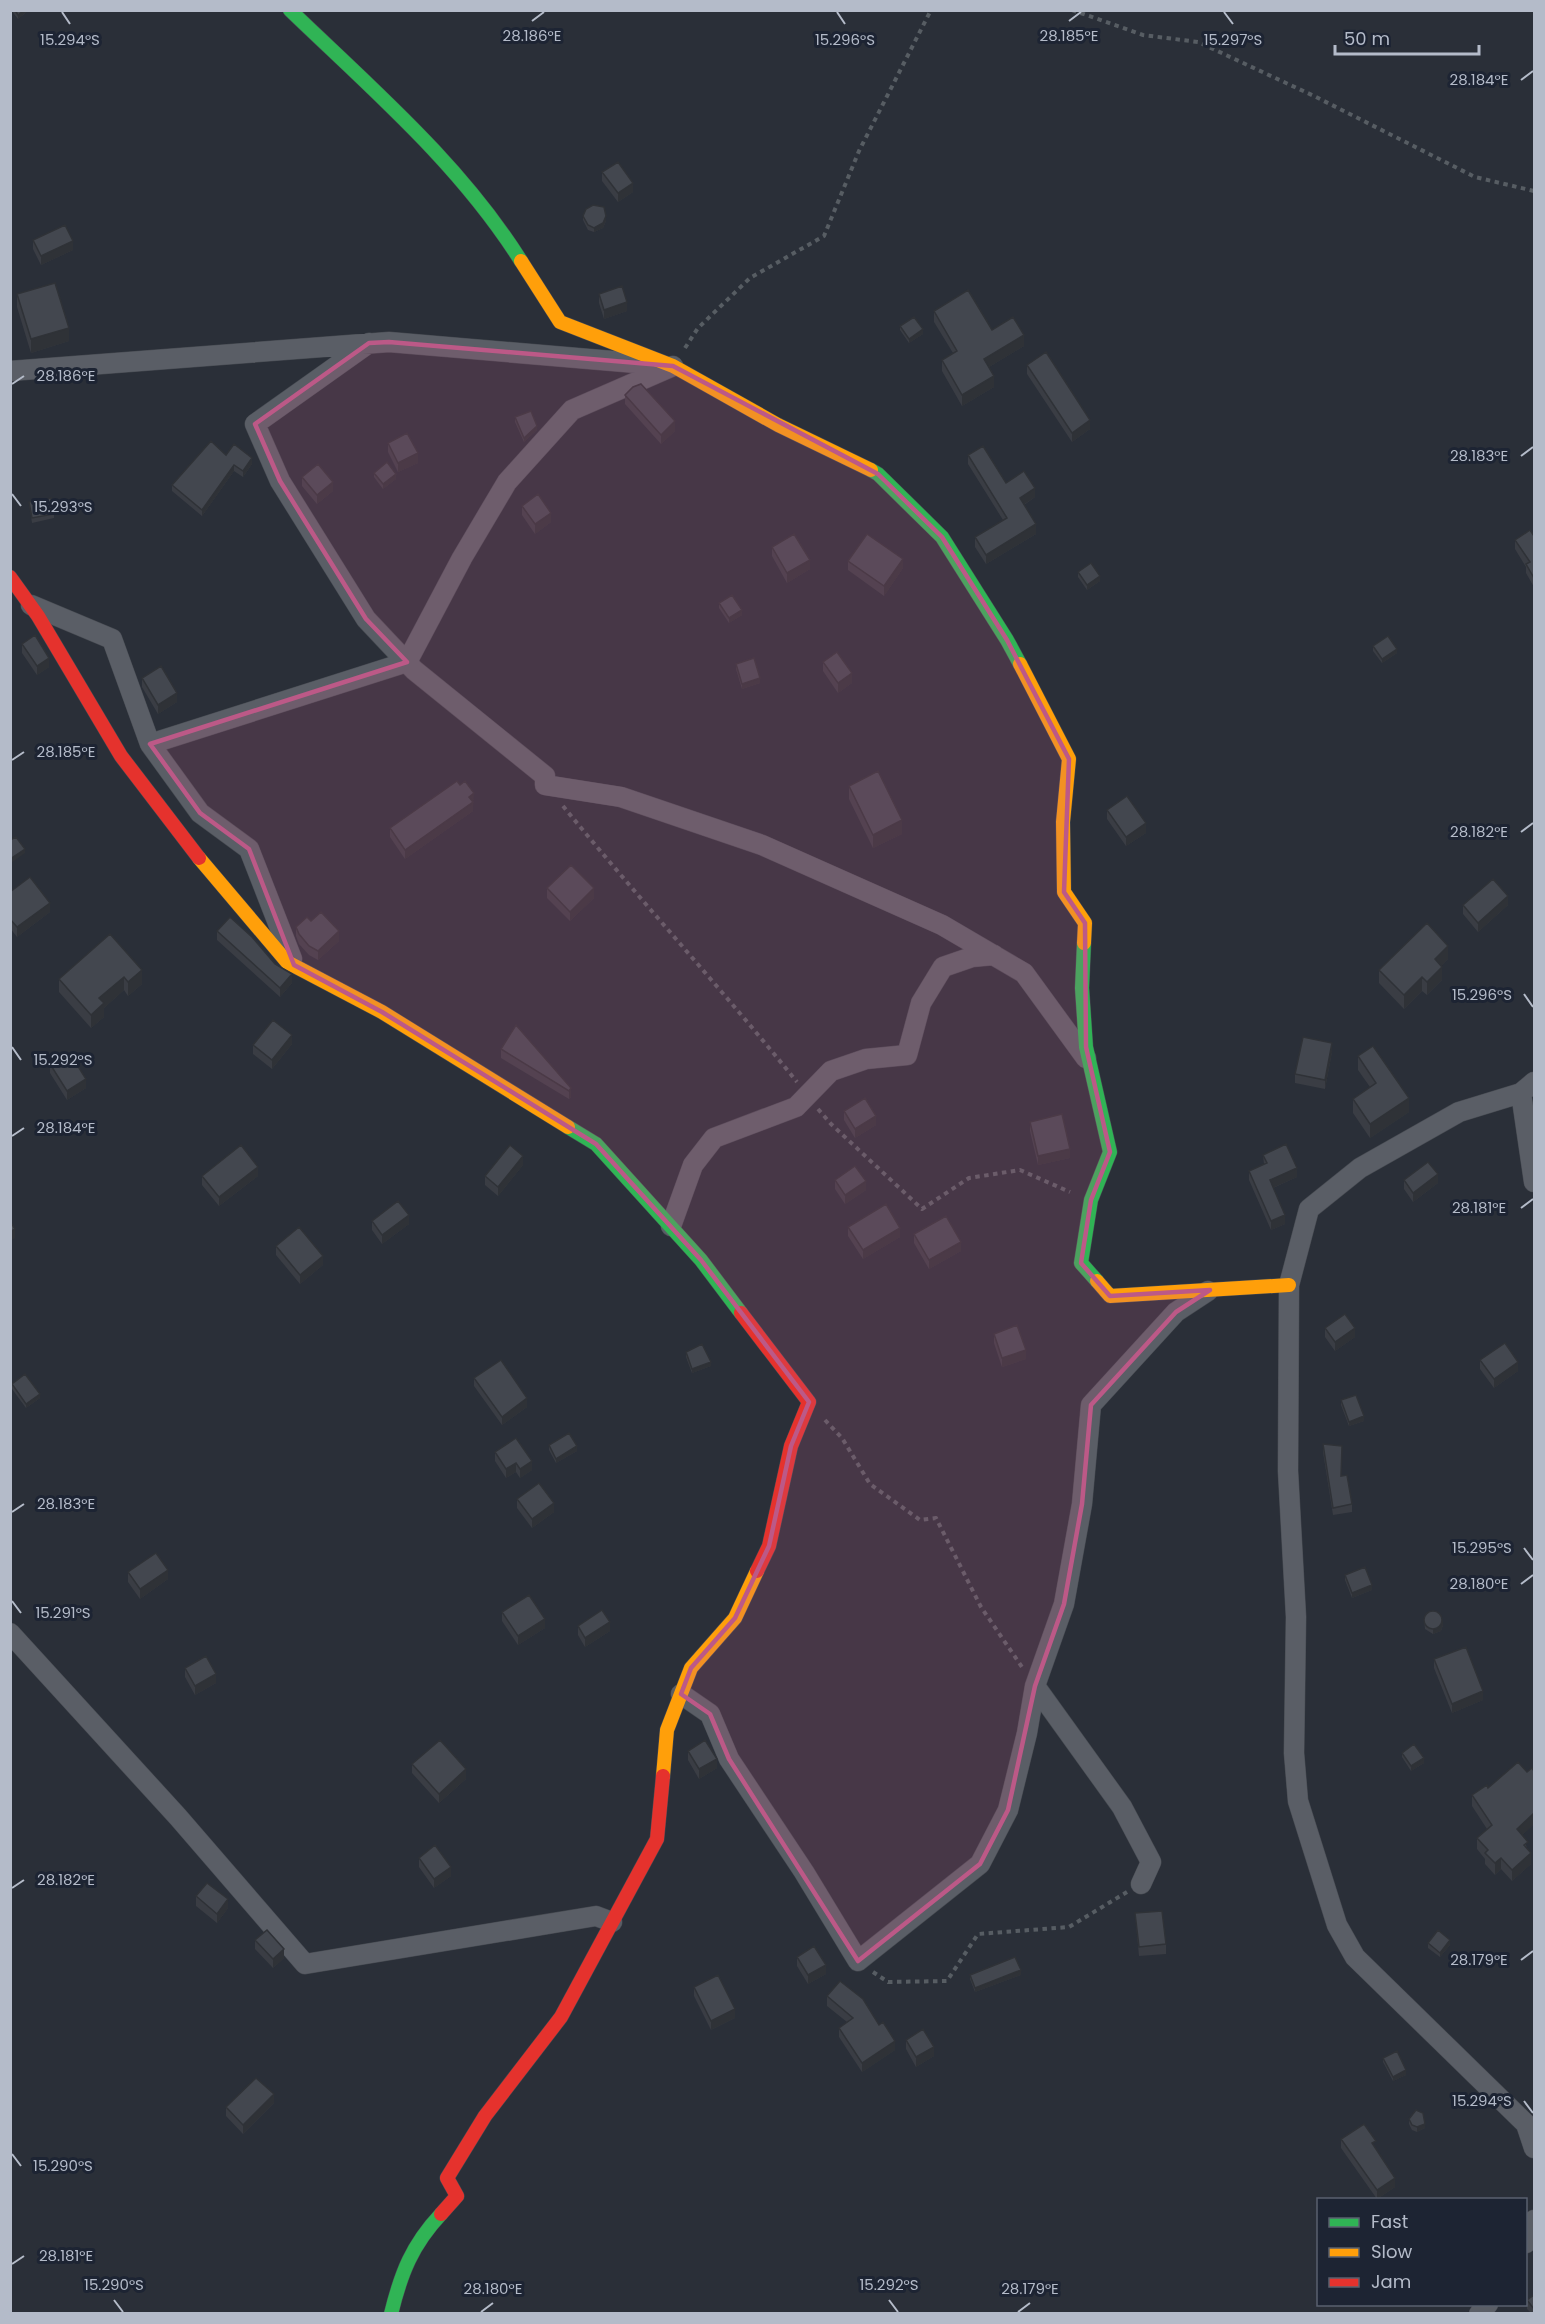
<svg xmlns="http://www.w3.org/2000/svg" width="1545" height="2324" font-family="Poppins,sans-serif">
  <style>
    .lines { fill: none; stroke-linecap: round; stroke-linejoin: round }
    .street-casing { stroke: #464a51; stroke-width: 21 }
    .fast-casing { stroke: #464a51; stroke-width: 15 }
    .slow-casing { stroke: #464a51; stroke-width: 15 }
    .jam-casing { stroke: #464a51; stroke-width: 15 }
    .path { stroke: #575d63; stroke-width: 4; stroke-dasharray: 4.5 4.5; stroke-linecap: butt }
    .street { stroke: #5a5e66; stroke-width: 20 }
    .fast { stroke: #30b455; stroke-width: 14 }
    .slow { stroke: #ff9f0a; stroke-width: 14 }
    .jam { stroke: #e5322d; stroke-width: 14 }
    .wall { fill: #3a3d44 }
    .shaded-wall { fill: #2f3237 }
    .building { fill: #43474f; stroke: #2f3237; stroke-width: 1.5 }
    .marked { fill: #bc5987; fill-opacity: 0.2; stroke: #bc5987; stroke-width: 4.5; stroke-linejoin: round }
    .ticks { fill: none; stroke: #b4bbc9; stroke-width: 2 }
    .ticks-label { font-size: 15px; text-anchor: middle; fill: #b4bbc9; stroke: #1d2433; stroke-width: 6; stroke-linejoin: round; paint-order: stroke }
  </style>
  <rect width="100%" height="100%" fill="#2a2f38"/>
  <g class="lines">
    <defs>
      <path id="street" d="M369 343 255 424 280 481 366 619 414 670 545 776V785L621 797 762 845 942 925 1024 973 1086 1058
        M10 371 389 342 648 364
        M31 605 112 639 150 744 407 662 462 558 507 482 572 410 673 366
        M150 744 200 813 249 849 292 959
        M1521 1093 1534 1182
        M671 1226 693 1165 714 1138 796 1107 831 1071 866 1059 907 1055 921 1003 943 967 972 957 994 955
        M10 1633 178 1817 305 1964 596 1916 612 1922
        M1035 1686 1122 1807 1151 1862 1141 1884
        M681 1694 710 1714 729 1759 804 1872 858 1961 980 1864 1008 1810 1027 1733 1035 1686 1064 1604 1082 1504 1091 1405 1176 1312 1208 1291
        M1526 2124 1355 1957 1337 1925 1298 1801 1294 1753 1296 1617 1288 1471 1289 1285 1309 1209 1360 1168 1459 1112 1521 1093 1534 1082
        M1534 2129 1526 2124 1534 2148
        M1526 2243 1534 2220
        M1479 2314 1488 2304"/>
      <path id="fast" d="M290 10C372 89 460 164 521 261
        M871 470 878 474 942 537 1007 640 1020 664
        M1084 943 1082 988 1086 1047 1110 1152 1091 1200 1081 1263 1097 1281
        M568 1127 596 1144 701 1260 741 1313
        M391 2314C401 2273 412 2245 441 2214"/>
      <path id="slow" d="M521 261 560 322 673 366 778 425 871 470
        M1020 664 1069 759 1063 822 1064 892 1085 923 1084 943
        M199 858 287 962 382 1012 568 1127
        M1097 1281 1110 1296 1289 1285
        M663 1776 667 1730 691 1668 735 1618 757 1571"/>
      <path id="jam" d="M10 577 38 616 121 756 199 858
        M741 1313 809 1402 791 1446 769 1546 757 1571
        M441 2214 457 2196 447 2178 485 2116 561 2017 657 1839 663 1776"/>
    </defs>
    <use href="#street" class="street-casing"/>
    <use href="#fast" class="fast-casing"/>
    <use href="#slow" class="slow-casing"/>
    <use href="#jam" class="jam-casing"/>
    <path class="path" d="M1072 10 1143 35 1198 42 1314 96 1475 177 1534 191
      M685 348 698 328 750 278 824 236 859 151 931 10
      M563 806C639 899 721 988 797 1082
      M818 1109 831 1124 922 1209 969 1178 1020 1170 1070 1192
      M825 1420 842 1438 870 1484 920 1520 936 1518 981 1607 1022 1667
      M873 1972 888 1982 947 1981 978 1934 1069 1927 1127 1892"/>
    <use href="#street" class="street"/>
    <use href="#fast" class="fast"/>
    <use href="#slow" class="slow"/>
    <use href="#jam" class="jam"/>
  </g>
  <path class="wall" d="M11 10H29L18 19Z
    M602 172 633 192 618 202 602 181Z
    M583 216 606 221 603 228 594 232 588 230 583 220Z
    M33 240 73 250 41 265 33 249Z
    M17 294 69 341 31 353 17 307Z
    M599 294 627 311 604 319 599 303Z
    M934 311 992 330 1024 346 989 367 994 387 962 406 942 371V360L953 353 934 322Z
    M900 326 923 334 909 343 900 330Z
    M1027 365 1090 429 1072 442 1027 374Z
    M625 395 675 431 661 444 625 404Z
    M515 417 537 430 524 442 515 422Z
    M388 443 418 463 398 472 388 452Z
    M226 455 252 464 243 477 234 471 202 516 172 491V485Z
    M968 455 1006 483 1035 497 1024 505 1036 534 986 564 975 547V537L1003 520 968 464Z
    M374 473 396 479 383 489 374 477Z
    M302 477 333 491 317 504 302 486Z
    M29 502 54 514V518L32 523Z
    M522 506 551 522 535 534 522 515Z
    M1534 536V587L1526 573V567L1515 549V540Z
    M772 547 810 569 787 583 772 556Z
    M848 561 903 568 884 596 848 570Z
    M1078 572 1100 581 1087 590 1078 577Z
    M719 603 742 615 729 623 719 608Z
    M22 644 49 667 37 675 22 653Z
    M1373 646 1397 653 1382 663 1373 651Z
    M823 662 852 683 838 693 823 671Z
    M736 664 760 683 742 689 736 669Z
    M142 678 177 702 158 714 142 687Z
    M849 786 902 834 873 848 849 799Z
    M474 802 473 803V811L405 859 390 837V828Z
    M1107 810 1146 833 1126 846 1107 819Z
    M547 888 594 898 570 921 547 898Z
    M10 892 50 912 17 937 10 928Z
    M1463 905H1508L1478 932 1463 914Z
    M311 921 339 941 318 960 309 955 299 944 296 936V927Z
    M217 931 292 983 280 997 217 940Z
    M110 934 142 984 128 996 124 990 104 1008V1017L91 1028 59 992V979Z
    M1448 959 1441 966 1442 980 1427 995 1422 991 1404 1009 1379 983V970Z
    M292 1044 272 1069 253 1054V1045Z
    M501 1049 571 1088V1097L569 1099 501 1058Z
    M1332 1052 1325 1089 1295 1083V1074Z
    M1358 1056 1409 1112 1370 1138 1353 1113V1099L1370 1087 1358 1070Z
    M50 1064 86 1088 67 1100 50 1073Z
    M844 1111 876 1125 855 1138 844 1120Z
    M1030 1122 1070 1158 1038 1165 1030 1131Z
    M1263 1155 1297 1177 1273 1188 1285 1224 1271 1230 1249 1180V1171L1264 1164Z
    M523 1165 498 1196 485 1185V1176Z
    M202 1176H258L219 1206 202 1185Z
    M835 1180 866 1190 845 1204 835 1189Z
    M1404 1180 1438 1183 1413 1202 1404 1189Z
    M372 1221 409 1224 382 1244 372 1230Z
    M848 1227 900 1237 863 1259 848 1236Z
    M914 1234 961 1251 929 1269 914 1243Z
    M276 1246 323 1265 300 1284 276 1255Z
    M1325 1328 1355 1337 1335 1351 1325 1337Z
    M994 1334 1026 1359 1002 1367 994 1343Z
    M686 1352 711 1366 692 1373 686 1357Z
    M1480 1360 1518 1371 1494 1388 1480 1369Z
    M474 1378 527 1407 502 1425 474 1386Z
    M12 1384 40 1398 26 1408 12 1389Z
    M1341 1400 1364 1421 1349 1426 1341 1405Z
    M1323 1444 1352 1504V1512L1333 1515 1323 1452Z
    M549 1445 577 1451 556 1463 549 1450Z
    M495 1452 532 1470 520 1478 516 1472 506 1478 495 1461Z
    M517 1499 554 1512 532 1528 517 1508Z
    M128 1572 168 1579 140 1599 128 1582Z
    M1345 1575 1372 1590 1352 1598 1345 1580Z
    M502 1612 545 1628 518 1645 502 1621Z
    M1424 1618 1443 1625 1441 1631 1433 1634 1425 1629Z
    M578 1626 610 1631 585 1647 578 1635Z
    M1434 1659 1483 1700 1452 1713 1434 1668Z
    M185 1668 216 1683 195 1695 185 1677Z
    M688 1751 717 1768 699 1779 688 1760Z
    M1402 1753 1424 1763 1411 1771 1402 1757Z
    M412 1764 466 1779 439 1803 412 1773Z
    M1488 1788 1534 1824 1522 1835 1528 1850 1531 1864 1512 1881 1501 1869 1495 1875 1485 1864V1859L1477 1849V1838L1487 1829 1472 1806V1795Z
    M419 1858 451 1876 434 1888 419 1867Z
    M196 1896 228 1908 217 1923 196 1906Z
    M1135 1913 1166 1944V1954L1139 1956Z
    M255 1940 284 1958 273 1968 255 1949Z
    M1428 1943 1450 1945 1440 1957 1428 1948Z
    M797 1957 826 1974 808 1984 797 1966Z
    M970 1975H1021L975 1992 970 1979Z
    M694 1987 735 2018 711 2030 694 1996Z
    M827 1996 879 2025 895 2050 862 2072 839 2037V2028L847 2022 827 2006Z
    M906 2040 934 2056 916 2067 906 2049Z
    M1383 2058 1406 2075 1393 2081 1383 2062Z
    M274 2103 243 2134 226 2116V2107Z
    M1409 2119 1425 2128 1417 2132 1412 2130 1409 2124Z
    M1341 2139 1376 2149 1395 2187 1377 2199 1341 2148Z
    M1534 2295V2313H1531L1527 2309V2300Z"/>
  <path class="shaded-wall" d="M24 10H29L18 19V15Z
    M633 183V192L618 202V193Z
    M606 216V221L603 228 594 232V228Z
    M73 241V250L41 265V256Z
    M627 302V311L604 319V310Z
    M69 328V341L31 353V339Z
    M923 329V334L909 343V339Z
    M1024 335V346L984 370V359Z
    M994 376V387L962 406V395Z
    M1090 420V429L1072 442V433Z
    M675 421V431L661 444V435Z
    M537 426V430L524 442V438Z
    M418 453V463L398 472V463Z
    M252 458V464L243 477V471Z
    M234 465V471L202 516V510Z
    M396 474V479L383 489V484Z
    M333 482V491L317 504V495Z
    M1035 488V497L1020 507V498Z
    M551 513V522L535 534V524Z
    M1036 524V534L986 564V555Z
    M903 559V568L884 596V586Z
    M810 560V569L787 583V573Z
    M1100 576V581L1087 590V585Z
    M742 610V615L729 623V618Z
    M1397 649V653L1382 663V659Z
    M49 658V667L37 675V666Z
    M852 673V683L838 693V683Z
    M760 678V683L742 689V684Z
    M177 693V702L158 714V705Z
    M474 793 473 811 405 859V850Z
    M902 820V834L873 848V835Z
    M1146 823V833L1126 846V837Z
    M25 849V853L10 864V859Z
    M594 888V898L570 921V912Z
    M1508 896V905L1478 932V923Z
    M50 903V912L17 937V927Z
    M339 931V941L318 960V951Z
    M1448 946V959L1435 973V959Z
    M1442 967V980L1427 995V982Z
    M142 970V984L128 996V982Z
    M292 974V983L280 997V988Z
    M124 977V990L104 1008V1017L91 1028V1015L99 998Z
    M1422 977V991L1404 1009V995Z
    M292 1035V1044L272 1069V1060Z
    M1332 1043V1052L1325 1089V1080Z
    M86 1079V1088L67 1100V1091Z
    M571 1088V1097L569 1099V1091Z
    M1409 1098V1112L1370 1138V1124Z
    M876 1116V1125L855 1138V1129Z
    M1070 1149V1158L1038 1165V1156Z
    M523 1156V1165L498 1196V1187Z
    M258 1167V1176L219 1206V1197Z
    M1297 1168V1177L1270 1189V1180Z
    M1438 1174V1183L1413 1202V1193Z
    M866 1181V1190L845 1204V1195Z
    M409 1215V1224L382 1244V1235Z
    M1285 1215V1224L1271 1230V1221Z
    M900 1228V1237L863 1259V1250Z
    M15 1229V1238L10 1241V1232Z
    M961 1242V1251L929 1269V1260Z
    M323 1256V1265L300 1284V1275Z
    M1355 1328V1337L1335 1351V1342Z
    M1026 1350V1359L1002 1367V1358Z
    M711 1362V1366L692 1373V1369Z
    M1518 1362V1371L1494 1388V1379Z
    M40 1394V1398L26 1408V1404Z
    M527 1398V1407L502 1425V1417Z
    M1364 1416V1421L1349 1426V1422Z
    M577 1446V1451L556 1463V1459Z
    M532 1461V1470L520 1478V1469Z
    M516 1463V1472L506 1478V1469Z
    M554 1503V1512L532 1528V1519Z
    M168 1570V1579L140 1599V1589Z
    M1372 1585V1590L1352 1598V1593Z
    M545 1619V1628L518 1645V1636Z
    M1443 1620V1625L1441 1631 1433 1634V1629Z
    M610 1622V1631L585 1647V1638Z
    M216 1674V1683L195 1695V1686Z
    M1483 1691V1700L1452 1713V1704Z
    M1424 1758V1763L1411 1771V1766Z
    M717 1759V1768L699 1779V1769Z
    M466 1769V1779L439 1803V1794Z
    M1534 1813V1824L1517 1840V1829Z
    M1531 1853V1864L1512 1881V1870Z
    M1501 1858V1869L1495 1875V1863Z
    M451 1867V1876L434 1888V1879Z
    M228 1899V1908L217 1923V1914Z
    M1450 1940V1945L1440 1957V1953Z
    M284 1949V1958L273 1968V1959Z
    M826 1965V1974L808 1984V1975Z
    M1021 1970V1975L975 1992V1988Z
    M735 2009V2018L711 2030V2021Z
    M895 2041V2050L862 2072V2063Z
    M934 2047V2056L916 2067V2057Z
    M1406 2070V2075L1393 2081V2077Z
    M274 2094V2103L243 2134V2125Z
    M1425 2124V2128L1417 2132V2127Z
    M1395 2178V2187L1377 2199V2190Z"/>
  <path class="building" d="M15 10H24L18 15Z
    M618 162 633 183 618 193 602 172Z
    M593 205 604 207 606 216 603 223 594 228 588 225 583 216 586 209Z
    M65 225 73 241 41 256 33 240Z
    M55 283 69 328 31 339 17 294Z
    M622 286 627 302 604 310 599 294Z
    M968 290 992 330 1013 317 1024 335 984 359 994 376 962 395 942 360 957 351 934 311Z
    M914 317 923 329 909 339 900 326Z
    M1046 352 1090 420 1072 433 1027 365Z
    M641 384 675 421 661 435 625 395 633 387Z
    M531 411 537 426 524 438 515 417Z
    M407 433 418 453 398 463 388 443Z
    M211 441 226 455 234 444 252 458 243 471 234 465 202 510 172 485Z
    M983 446 1006 483 1024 471 1035 488 1020 498 1036 524 986 555 975 537 1007 518 968 455Z
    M387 462 396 474 383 484 374 473Z
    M318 464 333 482 317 495 302 477Z
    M538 494 551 513 535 524 522 506Z
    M51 498 54 514 32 518 29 502Z
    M1530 530 1534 536V578L1526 564 1530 562 1515 540Z
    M794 534 810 560 787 573 772 547Z
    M867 534 903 559 884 586 848 561Z
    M1091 563 1100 576 1087 585 1078 572Z
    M732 595 742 610 729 618 719 603Z
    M35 635 49 658 37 666 22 644Z
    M1388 636 1397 649 1382 659 1373 646Z
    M837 652 852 673 838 683 823 662Z
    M754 658 760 678 742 684 736 664Z
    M161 666 177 693 158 705 142 678Z
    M878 771 902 820 873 835 849 786Z
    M457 781 460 785 465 781 474 793 469 797 473 802 405 850 390 828Z
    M1127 796 1146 823 1126 837 1107 810Z
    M16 837 25 849 10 859V840Z
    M571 865 594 888 570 912 547 888Z
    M30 877 50 903 17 927 10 919V892Z
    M1493 879 1508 896 1478 923 1463 905Z
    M321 912 339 931 318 951 309 946 299 934 296 927 307 917 311 921Z
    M230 917 252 937 275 964 292 974 280 988 217 931Z
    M1427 923 1448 946 1435 959 1442 967 1427 982 1422 977 1404 995 1379 970Z
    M110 934 142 970 128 982 124 977 99 998 104 1003 91 1015 59 979Z
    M273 1020 292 1035 272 1060 253 1045Z
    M516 1025 571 1088 569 1091 501 1049Z
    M1303 1037 1332 1043 1325 1080 1295 1074Z
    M1373 1046 1409 1098 1370 1124 1353 1099 1376 1083 1358 1056Z
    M69 1052 86 1079 67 1091 50 1064Z
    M865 1098 876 1116 855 1129 844 1111Z
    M1062 1114 1070 1149 1038 1156 1030 1122Z
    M1286 1144 1297 1168 1270 1180 1285 1215 1271 1221 1249 1171 1267 1163 1263 1155Z
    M241 1145 258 1167 219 1197 202 1176Z
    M510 1145 523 1156 498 1187 485 1176Z
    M1428 1162 1438 1174 1413 1193 1404 1180Z
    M855 1166 866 1181 845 1195 835 1180Z
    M398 1201 409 1215 382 1235 372 1221Z
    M886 1204 900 1228 863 1250 848 1227Z
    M946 1216 961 1242 929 1260 914 1234Z
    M10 1221 15 1229 10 1232Z
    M299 1227 323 1256 300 1275 276 1246Z
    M1345 1314 1355 1328 1335 1342 1325 1328Z
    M1017 1325 1026 1350 1002 1358 994 1334Z
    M1505 1343 1518 1362 1494 1379 1480 1360Z
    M702 1344 711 1362 692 1369 686 1352Z
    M501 1360 527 1398 502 1417 474 1378Z
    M25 1374 40 1394 26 1404 12 1384Z
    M1356 1395 1364 1416 1349 1422 1341 1400Z
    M569 1433 577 1446 556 1459 549 1445Z
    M516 1438 532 1461 520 1469 516 1463 506 1469 495 1452Z
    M1323 1444 1342 1446 1341 1476 1347 1475 1352 1504 1333 1508Z
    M539 1483 554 1503 532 1519 517 1499Z
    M156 1553 168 1570 140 1589 128 1572Z
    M1365 1567 1372 1585 1352 1593 1345 1575Z
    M529 1595 545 1619 518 1636 502 1612Z
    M602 1610 610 1622 585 1638 578 1626Z
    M1424 1620a9 9 0 1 1 18 0a9 9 0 1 1-18 0Z
    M1466 1647 1483 1691 1452 1704 1434 1659Z
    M206 1656 216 1674 195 1686 185 1668Z
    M440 1740 466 1769 439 1794 412 1764Z
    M705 1740 717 1759 699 1769 688 1751Z
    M1414 1744 1424 1758 1411 1766 1402 1753Z
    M1518 1762 1527 1772 1532 1768 1534 1771V1813L1517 1829 1528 1842 1524 1845 1531 1853 1512 1870 1501 1858 1495 1863 1485 1853 1488 1850 1477 1838 1492 1825 1472 1795 1487 1785 1488 1788Z
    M435 1845 451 1867 434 1879 419 1858Z
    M207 1883 228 1899 217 1914 196 1896Z
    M1162 1911 1166 1944 1139 1947 1135 1913Z
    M267 1930 284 1949 273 1959 255 1940Z
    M1438 1930 1450 1940 1440 1953 1428 1943Z
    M814 1946 826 1965 808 1975 797 1957Z
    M1015 1957 1021 1970 975 1988 970 1975Z
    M718 1975 735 2009 711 2021 694 1987Z
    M840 1981 863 1999 879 2025 883 2022 895 2041 862 2063 839 2028 853 2018 827 1996Z
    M923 2029 934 2047 916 2057 906 2040Z
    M1397 2051 1406 2070 1393 2077 1383 2058Z
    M256 2078 274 2094 243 2125 226 2107Z
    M1416 2110 1423 2113 1425 2124 1417 2127 1412 2125 1409 2119Z
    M1364 2124 1376 2141 1372 2143 1395 2178 1377 2190 1341 2139Z
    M1534 2295V2309L1527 2300Z"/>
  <path class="marked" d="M389 342 673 366 878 474 942 537 1007 640 1069 759 1064 892 1085 923 1086 1047 1110 1152 1091 1200 1081 1263 1110 1296 1210 1290 1176 1312 1091 1405 1082 1504 1064 1604 1035 1686 1008 1810 980 1864 858 1961 729 1759 710 1714 681 1694 691 1668 735 1618 769 1546 791 1446 809 1402 701 1260 596 1144 382 1012 294 965 249 849 200 813 150 744 407 662 366 619 280 481 255 424 369 343Z"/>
  <path class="ticks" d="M62 12 70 24M837 12 845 24M1224 12 1233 24M532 21 544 12M1069 21 1081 12M1521 80 1533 71M12 384 24 376M1521 456 1533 447M12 494 21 506M12 760 24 752M1521 832 1533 823M1524 994 1533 1007M12 1047 21 1060M12 1136 24 1128M1521 1208 1533 1199M12 1512 24 1504M1524 1548 1533 1560M1521 1584 1533 1575M12 1601 21 1613M12 1888 24 1880M1521 1960 1533 1951M1524 2101 1533 2113M12 2154 21 2166M12 2264 24 2256M114 2300 123 2312M889 2300 898 2312M481 2312 493 2303M1018 2312 1030 2303"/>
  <g class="ticks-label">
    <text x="532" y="41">28.186°E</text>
    <text x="1069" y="41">28.185°E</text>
    <text x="70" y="45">15.294°S</text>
    <text x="845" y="45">15.296°S</text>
    <text x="1233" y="45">15.297°S</text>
    <text x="1479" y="85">28.184°E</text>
    <text x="66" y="381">28.186°E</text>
    <text x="1479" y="461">28.183°E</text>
    <text x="63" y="512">15.293°S</text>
    <text x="66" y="757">28.185°E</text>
    <text x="1479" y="837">28.182°E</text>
    <text x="1482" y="1000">15.296°S</text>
    <text x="63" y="1065">15.292°S</text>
    <text x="66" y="1133">28.184°E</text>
    <text x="1479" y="1213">28.181°E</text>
    <text x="66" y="1509">28.183°E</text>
    <text x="1482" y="1553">15.295°S</text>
    <text x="1479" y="1589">28.180°E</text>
    <text x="63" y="1618">15.291°S</text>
    <text x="66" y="1885">28.182°E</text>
    <text x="1479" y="1965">28.179°E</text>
    <text x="1482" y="2106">15.294°S</text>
    <text x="63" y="2171">15.290°S</text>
    <text x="66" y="2261">28.181°E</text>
    <text x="114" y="2290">15.290°S</text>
    <text x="889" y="2290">15.292°S</text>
    <text x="493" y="2294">28.180°E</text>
    <text x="1030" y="2294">28.179°E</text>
  </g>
  <rect width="1545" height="2324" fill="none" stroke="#b4bbc9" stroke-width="24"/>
  <rect x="1317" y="2198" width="210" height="108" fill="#1d2433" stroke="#59606f" stroke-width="1.5"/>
  <rect x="1329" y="2218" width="30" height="9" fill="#30b455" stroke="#59606f" stroke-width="1.5"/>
  <text x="1371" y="2228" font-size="18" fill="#b4bbc9">Fast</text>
  <rect x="1329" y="2248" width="30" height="9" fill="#ff9f0a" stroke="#59606f" stroke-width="1.5"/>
  <text x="1371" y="2258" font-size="18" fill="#b4bbc9">Slow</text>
  <rect x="1329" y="2278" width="30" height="9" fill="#e5322d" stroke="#59606f" stroke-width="1.5"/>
  <text x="1371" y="2288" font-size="18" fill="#b4bbc9">Jam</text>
  <path d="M1335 45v9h144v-9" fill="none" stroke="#b4bbc9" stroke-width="3"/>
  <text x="1344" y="45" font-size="18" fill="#b4bbc9" stroke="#1d2433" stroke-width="4.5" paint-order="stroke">50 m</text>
</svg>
